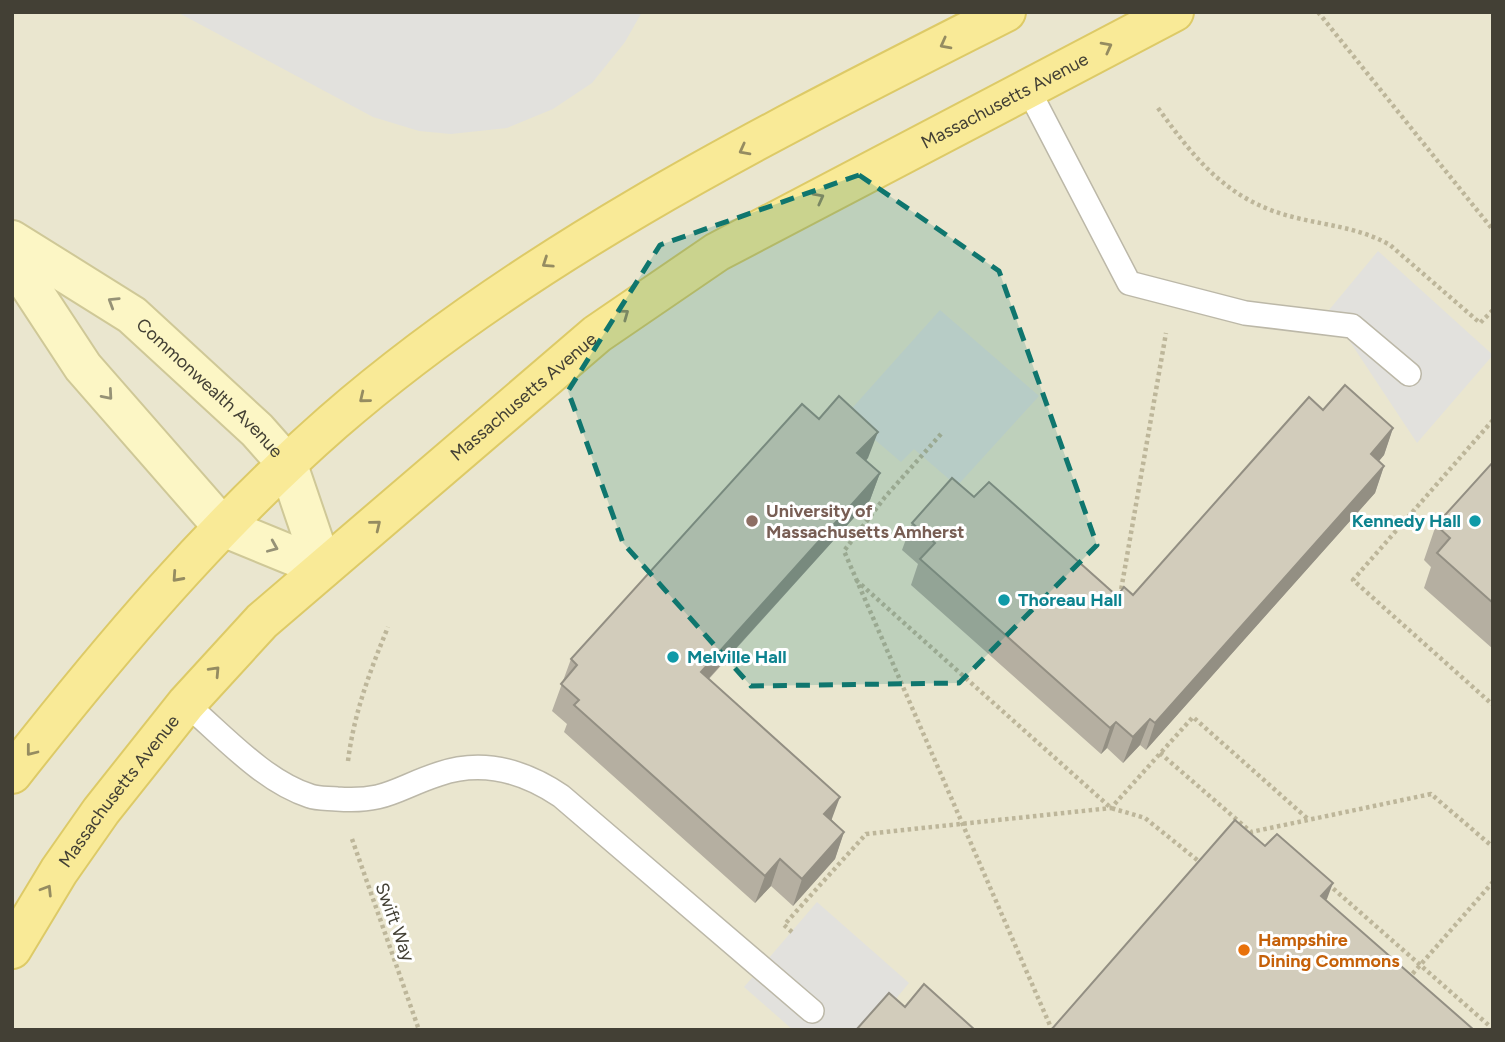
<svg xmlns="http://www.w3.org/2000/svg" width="1505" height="1042" font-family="Figtree,sans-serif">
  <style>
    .education { fill: #eae6cf }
    .parking { fill: #e2e1dd }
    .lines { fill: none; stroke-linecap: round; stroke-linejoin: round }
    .service-casing { stroke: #bcb8a8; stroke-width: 26 }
    .secondary-casing { stroke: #cfc897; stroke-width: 42 }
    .primary-casing { stroke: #ddca67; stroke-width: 42 }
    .path { stroke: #bdb69a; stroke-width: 4.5; stroke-dasharray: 3.5 3.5; stroke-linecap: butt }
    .service { stroke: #fff; stroke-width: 23 }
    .secondary { stroke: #fcf6c5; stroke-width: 38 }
    .primary { stroke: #f9ea97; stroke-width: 38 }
    .wall { fill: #b5afa1 }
    .shaded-wall { fill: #938f83 }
    .building { fill: #d2ccbb; stroke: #938f83; stroke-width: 2 }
    .oneway { stroke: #958c61 }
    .oneway2 { stroke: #969276 }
    .marked { fill: #0f766e; fill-opacity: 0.2; stroke: #0f766e; stroke-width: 5; stroke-dasharray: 14 9; stroke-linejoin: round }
    .education-dot { fill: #8d6e63; stroke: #fff; stroke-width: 2.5 }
    .culture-dot { fill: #0f9aa8; stroke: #fff; stroke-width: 2.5 }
    .food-dot { fill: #e8710a; stroke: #fff; stroke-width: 2.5 }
    .labels { text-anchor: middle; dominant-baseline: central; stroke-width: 6; stroke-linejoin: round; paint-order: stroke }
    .street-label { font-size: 18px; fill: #434035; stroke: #fff }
    .education-label { font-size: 18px; font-weight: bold; fill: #785e54; stroke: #fff; text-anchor: start }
    .culture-label { font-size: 18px; font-weight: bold; fill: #0d838f; stroke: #fff; text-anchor: start }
    .food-label { font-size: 18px; font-weight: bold; fill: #c56008; stroke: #fff; text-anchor: start }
  </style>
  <rect width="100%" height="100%" fill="#f1efe5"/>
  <path class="education" d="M12 12H1493V1030H12Z"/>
  <path class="parking" d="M177 12H642L625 42 592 83 553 109 507 128 451 134 419 131 373 117Z
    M1378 251 1493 355 1417 443 1329 310Z
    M940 310 1039 396 957 486 914 449 901 462 846 415Z
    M817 902 909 983 870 1030H793L744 987Z"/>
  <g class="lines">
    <defs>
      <path id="service" d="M1028 89 1129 283 1245 313 1352 326 1409 374
        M186 704C223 735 263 781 310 796 318 799 328 798 337 799 386 803 398 787 439 774 483 759 524 771 561 796L812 1011"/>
      <g id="secondary">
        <path id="s1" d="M12 240 132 315 257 430 288 465 323 568"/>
        <path d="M12 259 83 367 223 527 323 568"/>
      </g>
      <g id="primary">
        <path d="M12 774C110 649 213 527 333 422 532 249 772 131 1006 12"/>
        <path id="s2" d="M12 949 59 871 101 811 186 704 262 621 597 334 717 252 1174 12"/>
      </g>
    </defs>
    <use href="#service" class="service-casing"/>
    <use href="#secondary" class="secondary-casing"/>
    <use href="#primary" class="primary-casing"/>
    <path class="path" d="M1318 12 1493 230
      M1158 108C1197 162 1229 202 1297 218 1330 226 1360 228 1390 245L1480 323 1493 310
      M1493 420 1353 580 1493 705
      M941 434 885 497 844 551 1052 1030
      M856 580 1111 808 1145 818 1201 863
      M1120 596 1166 333
      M1160 753 1251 832 1431 794 1493 847
      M348 761C354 713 370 671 388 627
      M352 839 419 1030
      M1328 884 1493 1029
      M792 932 784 925 866 834 1111 808 1193 717 1309 820
      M1408 979 1493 882"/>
    <use href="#service" class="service"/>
    <use href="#secondary" class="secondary"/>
    <use href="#primary" class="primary"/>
  </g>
  <path class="wall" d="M1323 410 1393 428 1384 455 1379 461 1384 466 1375 493 1146 750 1140 745 1123 763 1107 748 1101 754 911 585 918 564 902 550 912 523 974 497 1117 596 1133 595Z
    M868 458 866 461 880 473 870 500 709 679 832 820 844 832 835 859 793 906 771 886 755 903 564 732 567 724 552 711 571 659Z
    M1493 462V649L1424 588 1431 567 1424 560 1436 525Z"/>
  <path class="shaded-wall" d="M1393 428 1384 455 1362 481 1371 454Z
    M878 432 868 458 848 480 857 453Z
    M1384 466 1375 493 1146 750 1155 723Z
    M880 473 870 500 691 698 701 672Z
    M1150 719 1140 745 1123 763 1133 737Z
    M1116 722 1107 748 1101 754 1110 728Z
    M840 797 830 824 824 814Z
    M844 832 835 859 793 906 802 879Z
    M780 859 771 886 755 903 765 876Z
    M1333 883 1327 899 1315 912 1321 896Z"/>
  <path class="building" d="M1345 385 1393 428 1371 454 1384 466 1155 723 1150 719 1133 737 1116 722 1110 728 920 559 935 543 912 523 952 478 974 497 989 482 1117 596 1124 587 1133 595 1309 397 1323 410Z
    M839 396 878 432 857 453 880 473 701 672 840 797 824 814 844 832 802 879 780 859 765 876 574 705 579 700 561 684 577 665 571 659 802 404 819 419Z
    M1493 462V603L1437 553 1450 538 1436 525Z
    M1235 820 1265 846 1277 834 1333 883 1321 896 1474 1030H1051Z
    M924 984 975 1030H856L889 993 905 1007Z"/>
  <defs><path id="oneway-chevron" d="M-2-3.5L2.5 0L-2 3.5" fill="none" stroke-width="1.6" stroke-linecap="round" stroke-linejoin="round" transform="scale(1.75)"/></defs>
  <g class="oneway">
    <use href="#oneway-chevron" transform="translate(945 44) rotate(152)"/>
    <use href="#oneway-chevron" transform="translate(1107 47) rotate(-28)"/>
    <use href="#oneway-chevron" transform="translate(744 150) rotate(152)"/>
    <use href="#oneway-chevron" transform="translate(819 198) rotate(-28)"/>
    <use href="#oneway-chevron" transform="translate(547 263) rotate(146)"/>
    <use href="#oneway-chevron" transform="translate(624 314) rotate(-36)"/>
    <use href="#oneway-chevron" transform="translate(364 398) rotate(141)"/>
    <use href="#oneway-chevron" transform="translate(376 525) rotate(-39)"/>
    <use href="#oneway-chevron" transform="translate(177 577) rotate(132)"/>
    <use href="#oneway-chevron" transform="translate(215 671) rotate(-47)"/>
    <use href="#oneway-chevron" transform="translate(31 751) rotate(128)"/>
    <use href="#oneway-chevron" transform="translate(47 890) rotate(-58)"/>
  </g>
  <g class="oneway2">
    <use href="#oneway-chevron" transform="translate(113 302) rotate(-148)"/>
    <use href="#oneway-chevron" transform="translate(108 395) rotate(49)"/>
    <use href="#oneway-chevron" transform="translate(273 547) rotate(23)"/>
  </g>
  <path class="marked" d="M859 175 999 271 1097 545 959 683 751 686 623 543 568 391 660 245Z"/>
  <circle class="education-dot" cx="752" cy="521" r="7"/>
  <g class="culture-dot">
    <circle cx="1475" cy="521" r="7"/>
    <circle cx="1004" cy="600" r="7"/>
    <circle cx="673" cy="657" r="7"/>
  </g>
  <circle class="food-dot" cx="1244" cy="950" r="7"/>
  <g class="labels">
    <g class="street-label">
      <text stroke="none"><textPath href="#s2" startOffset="1325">Massachusetts Avenue</textPath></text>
      <text stroke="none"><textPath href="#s1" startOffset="248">Commonwealth Avenue</textPath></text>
      <text stroke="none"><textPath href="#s2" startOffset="758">Massachusetts Avenue</textPath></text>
      <text stroke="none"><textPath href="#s2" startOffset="191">Massachusetts Avenue</textPath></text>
      <text transform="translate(395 922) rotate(70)">Swift Way</text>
    </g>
    <g class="education-label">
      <text x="766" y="511">University of<tspan x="766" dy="21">Massachusetts Amherst</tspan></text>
    </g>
    <g class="culture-label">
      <text x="1461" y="521" text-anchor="end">Kennedy Hall</text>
      <text x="1018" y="600">Thoreau Hall</text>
      <text x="687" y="657">Melville Hall</text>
    </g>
    <g class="food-label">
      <text x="1258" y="940">Hampshire<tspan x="1258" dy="21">Dining Commons</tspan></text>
    </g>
  </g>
  <rect width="1505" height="1042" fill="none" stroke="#434035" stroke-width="28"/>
</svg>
